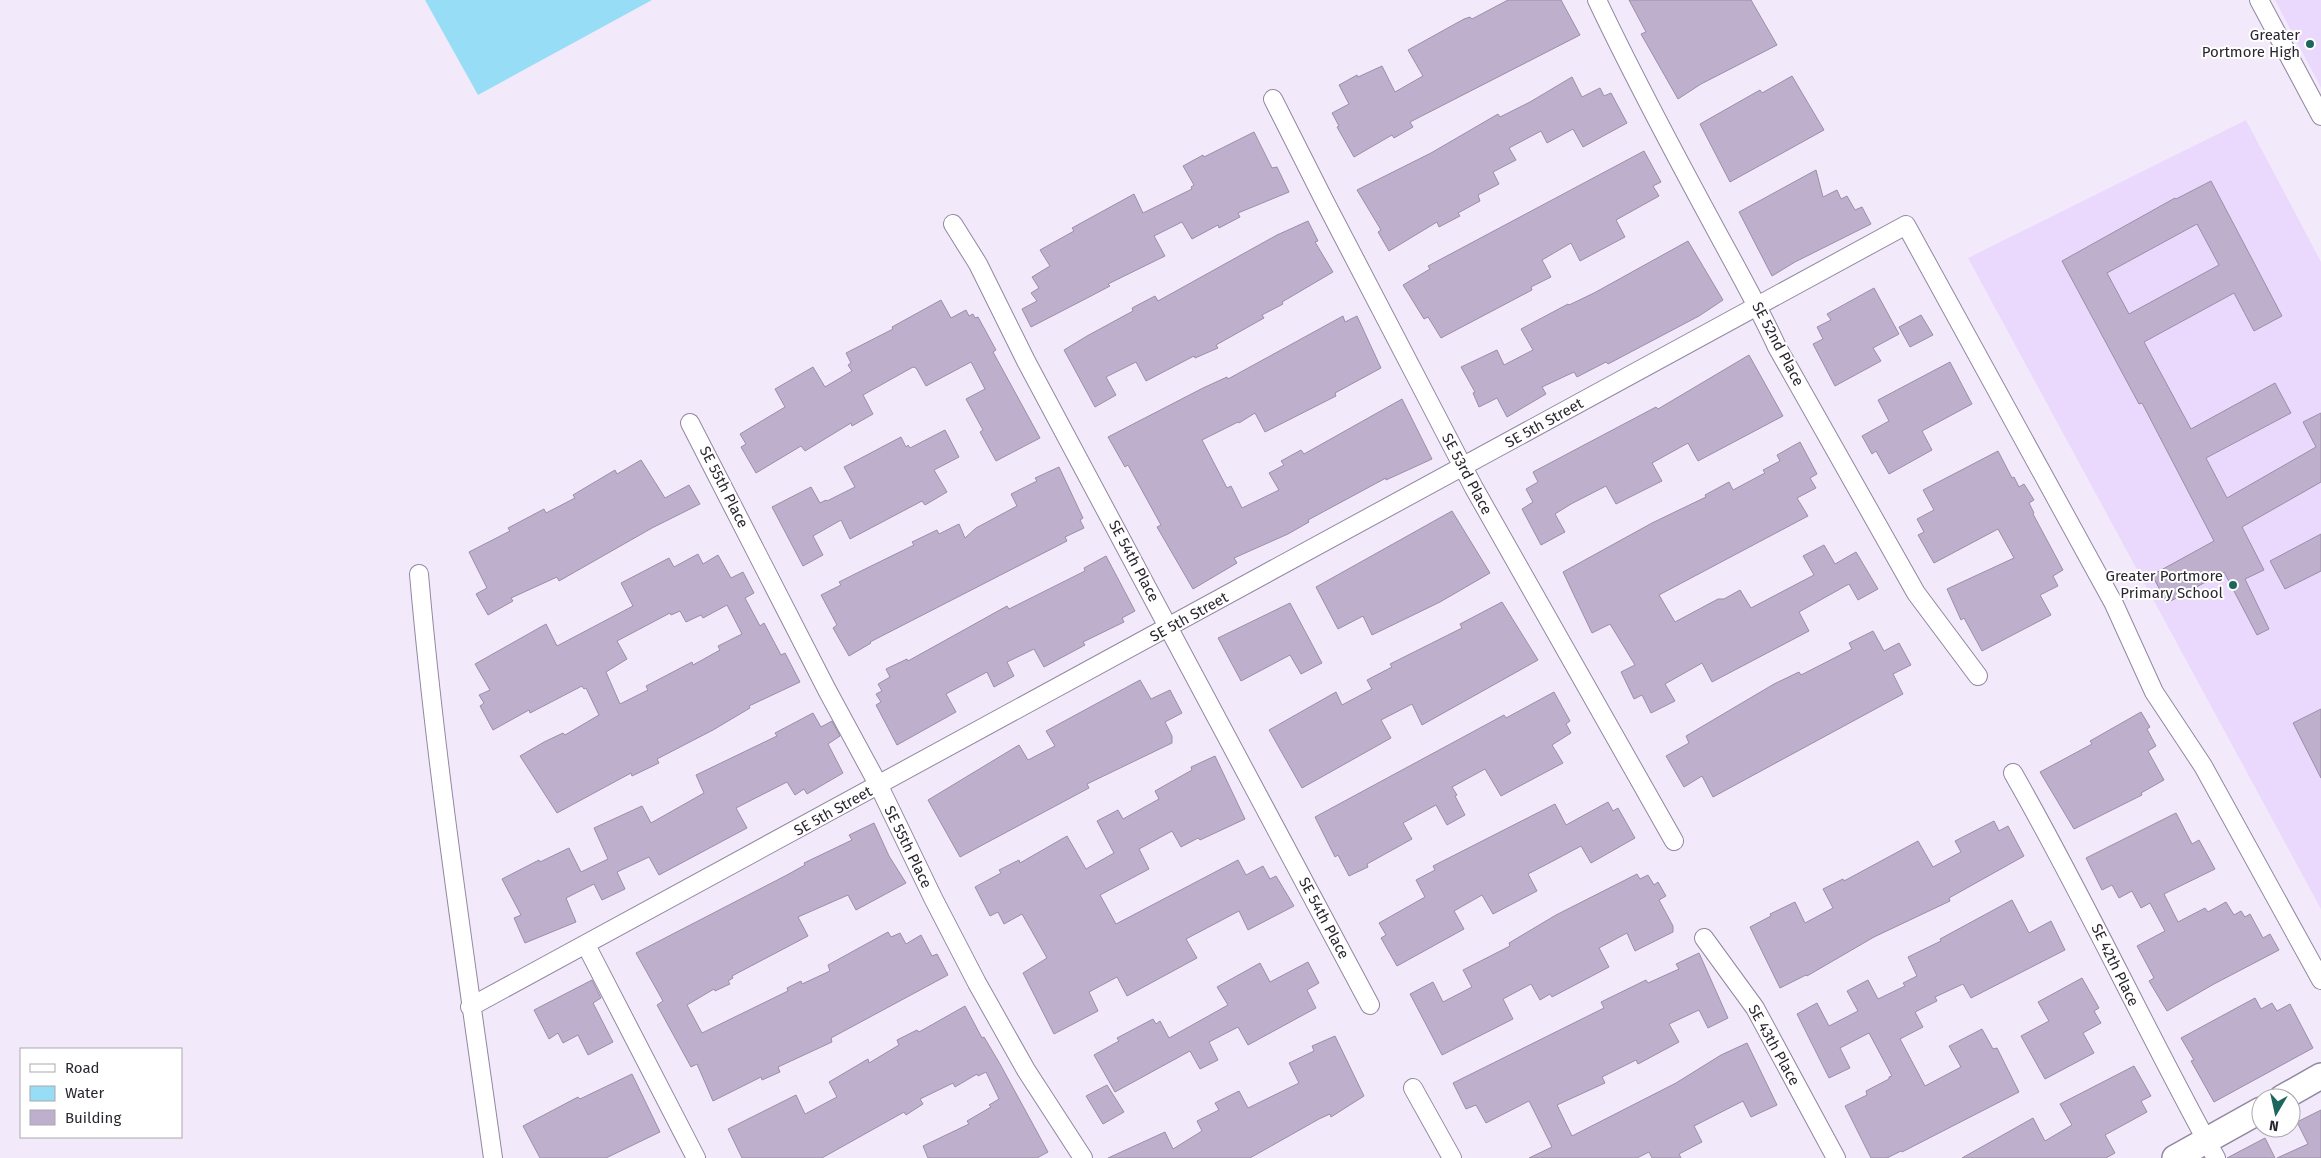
<svg xmlns="http://www.w3.org/2000/svg" width="2321" height="1158" font-family="'Fira Sans',sans-serif">
  <style>
    .built { fill: #ead9fc }
    .water { fill: #97ddf6 }
    .building { fill: #beb0cc; stroke: #9b8ea9; fill-rule: evenodd }
    .lines { fill: none; stroke-linecap: round; stroke-linejoin: round }
    .street-casing { stroke: #9386a1; stroke-width: 20 }
    .secondary-casing { stroke: #9386a1; stroke-width: 28 }
    .street { stroke: #fff; stroke-width: 18 }
    .secondary { stroke: #fff; stroke-width: 25 }
    .poi-dot { fill: #1c665d; stroke: #fff; stroke-width: 2 }
    .labels { text-anchor: middle; dominant-baseline: central; stroke-width: 4; stroke-linejoin: round; paint-order: stroke }
    .poi-label { font-size: 15px; fill: #2b2630; stroke: #fff; text-anchor: end }
    .street-label { font-size: 15px; fill: #2b2630; stroke: #fff }
  </style>
  <rect width="100%" height="100%" fill="#f2eafb"/>
  <path class="built" d="M2275 0H2321V88Z
    M2246 120 2321 262V909L1968 258Z"/>
  <path class="water" d="M425 0H652L478 95Z"/>
  <path class="building" d="M1508 0H1561L1580 35 1410 122 1413 127 1394 138 1392 135 1354 157 1337 127 1339 126 1332 113 1349 104 1339 85 1357 75 1358 77 1382 66 1395 92 1423 76 1408 50 1464 19 1470 17 1472 19Z
    M1629 0H1751L1777 45 1701 84 1678 99 1641 34 1646 32Z
    M1792 76 1824 130 1730 182 1700 124 1760 90 1762 93Z
    M1572 77 1582 97 1600 88 1604 96 1611 93 1627 123 1583 147 1573 129 1547 143 1541 131 1509 148 1516 160 1493 172 1499 184 1478 195 1480 201 1458 213 1460 216 1439 227 1437 222 1389 251 1378 232 1381 230 1357 190 1431 153 1498 114 1500 117 1530 102Z
    M1254 132 1272 168 1277 167 1289 192 1238 213 1240 217 1219 228 1218 225 1192 239 1182 222 1154 236 1165 256 1108 284 1110 286 1091 296 1031 327 1022 309 1037 301 1031 293 1039 288 1032 277 1050 266 1040 250 1074 231 1072 228 1134 194 1143 213 1192 189 1191 187 1194 185 1183 166 1203 155 1204 157Z
    M1644 151 1661 182 1653 186 1659 196 1616 220 1625 237 1580 261 1571 243 1542 260 1551 277 1531 287 1532 290 1441 338 1428 317 1424 319 1403 285 1430 269 1428 266Z
    M1816 170 1823 197 1837 190 1841 199 1847 196 1855 210 1862 207 1871 224 1795 262 1772 276 1739 212Z
    M2211 181 2282 316 2254 331 2234 293 2144 342 2191 429 2275 383 2291 413 2206 458 2227 498 2316 447 2303 422 2321 413V482L2242 527 2264 570 2245 579 2269 629 2257 635 2224 572 2167 603 2152 575 2214 541 2142 403 2139 404 2062 261 2175 198 2176 199ZM2197 224 2219 265 2129 314 2107 273Z
    M1308 221 1318 241 1315 242 1333 272 1282 302 1283 304 1262 315 1264 318 1216 345 1218 348 1195 358 1194 356 1146 381 1136 362 1106 377 1116 395 1095 407 1064 350 1087 336 1133 311 1132 308 1155 296 1158 301 1277 235Z
    M1688 241 1723 300 1699 316 1608 364 1606 362 1577 377 1574 372 1542 387 1546 394 1507 417 1497 398 1479 407 1473 393 1475 392 1461 367 1497 350 1504 365 1533 350 1521 329 1568 304 1569 305 1594 293Z
    M1874 288 1899 334 1873 348 1881 361 1835 386 1813 344 1823 339 1817 327 1831 320 1827 314Z
    M941 300 951 318 966 310 969 316 973 314 975 318 978 317 996 350 993 352 1040 438 996 461 980 432 983 430 966 399 985 389 971 362 926 386 916 368 913 367 863 395 873 414 852 426 851 423 805 451 801 446 756 473 741 447 746 444 740 434 785 407 775 389 813 367 825 387 852 371 848 365 851 363 846 353 893 329 892 327Z
    M1921 315 1933 335 1910 347 1899 327Z
    M1343 316 1345 322 1357 316 1381 368 1335 393 1336 396 1265 432 1255 413 1239 423 1238 422 1202 440 1227 488 1231 486 1242 508 1279 490 1269 473 1284 465 1281 461 1301 450 1304 454 1402 399 1432 459 1386 480V478L1308 520 1309 522 1288 534 1234 558 1237 563 1193 589 1157 527 1161 525 1128 465 1125 467 1108 437 1203 388 1227 377 1228 379Z
    M1749 355 1783 416 1698 461 1688 443 1652 463 1662 481 1616 504 1606 486 1571 504 1555 514 1565 532 1541 545 1522 509 1533 502 1526 489 1538 482 1533 472 1656 407 1658 409Z
    M1950 362 1972 404 1922 431 1932 450 1889 474 1876 451 1872 454 1862 436 1889 421 1878 400Z
    M945 430 959 457 934 470 947 492 925 505 922 501 850 539 841 520 813 536 823 555 803 566 772 507 811 487 820 503 826 500 827 501 855 487 844 467 901 437 906 447 908 445 910 448Z
    M1800 442 1817 474 1810 478 1816 488 1797 498 1808 516 1659 595 1675 622 1718 599H1724L1740 590 1751 608 1814 575 1803 556 1824 545 1835 564 1856 552 1878 589 1858 600 1849 584 1799 612 1809 631 1712 682 1702 663 1665 684 1675 701 1651 713 1642 695 1634 699 1621 672 1635 665 1610 624 1592 633 1563 572 1652 523 1706 497 1705 495 1729 482 1733 490 1765 473 1763 470 1780 461 1777 455Z
    M1998 451 2012 478 2014 477 2019 487 2024 484 2034 500 2029 503 2034 513 2033 514 2063 570 2053 576 2058 586 2040 595 2051 615 1982 651 1964 618 1961 620 1947 589 2014 558 1998 529 1934 563 1918 535 1924 532 1917 519 1934 510 1923 490Z
    M641 460 665 498 689 485 700 504 652 528 559 581 557 577 511 598 513 601 488 615 476 594 487 588 469 552 510 531 508 528 544 509 546 513 575 498 573 495 615 470 617 474Z
    M1059 467 1083 518 1080 520 1084 528 1065 537 1067 541 870 642 871 643 849 656 833 628 837 625 821 595 841 585 839 582 861 571 914 545 912 542 937 530 939 534 959 524 965 538 976 528 1017 506 1011 494 1037 481 1035 478Z
    M1452 511 1490 573 1440 602 1372 635 1363 616 1338 629 1316 587Z
    M2321 534V571L2285 589 2270 561Z
    M698 554 703 564 718 555 731 578 743 572 754 593 745 598 760 626 764 623 781 655 785 653 800 682 749 706 750 708 713 730 657 759 659 763 632 776 631 773 557 813 520 756 544 742 563 733 565 735 599 715 586 688 584 689 582 686 530 713 529 710 493 730 480 706 484 703 479 695 490 690 475 664 546 624 557 646 633 606 621 583 669 558 674 567ZM727 605 742 634 718 646 720 650 693 665 692 662 646 686 648 690 620 704 606 672 627 659 617 641 670 613 671 615 680 611 686 622 701 615 703 618Z
    M1106 556 1135 611 1122 618 1124 622 1083 642 1085 645 1044 667 1034 649 1007 662 1014 676 994 687 987 672 946 694 956 712 897 745 876 705 881 702 876 694 882 691 878 684 890 677 886 669 907 659 908 661 1007 606 1009 609 1085 571 1084 568Z
    M1502 602 1538 660 1422 725 1412 704 1381 720 1391 738 1302 788 1269 730 1336 692 1342 705 1372 689 1367 680 1392 667 1390 664 1462 628 1460 624Z
    M1290 603 1322 663 1301 674 1290 655 1241 681 1218 638Z
    M1873 631 1884 651 1899 643 1911 665 1893 674 1903 694 1713 797 1702 776 1684 787 1666 756 1689 743 1686 736 1774 684 1799 672 1801 675 1852 649 1849 643Z
    M1140 680 1151 699 1170 690 1182 713 1165 722 1172 736V743L1087 784 1089 788 960 857 928 800 1019 745 1028 760 1055 746 1046 731Z
    M1554 692 1570 721 1566 724 1571 733 1552 745 1563 763 1501 796 1485 769 1452 787 1457 795 1455 796 1465 815 1447 825 1436 805 1403 823 1412 839 1367 864 1368 867 1349 876 1338 855 1335 857 1315 817 1504 715 1506 718Z
    M2321 709V778L2293 723Z
    M2141 712 2150 727 2147 729 2156 746 2148 751 2164 780 2141 793 2142 795 2074 829 2040 772 2092 744 2090 741Z
    M813 713 821 727 832 721 840 736 828 744 843 773 807 794 804 789 795 795 787 782 736 808 747 828 659 875 649 857 617 872 625 889 602 900 594 884 566 898 576 922 525 943 514 918 521 915 502 879 539 860 540 862 569 848 581 872 608 859 594 828 642 806 651 823 704 793 696 775 777 736 775 733Z
    M1215 756 1245 819 1200 840 1198 838 1181 847 1172 831 1139 849 1149 869 1100 895 1116 924 1238 860 1246 875 1263 866 1270 879 1276 876 1294 906 1248 930 1239 911 1186 939 1197 958 1127 996 1117 977 1089 992 1098 1011 1054 1034 1023 973 1047 958 1022 914 1004 924 998 912 990 916 975 887 1001 873 999 870 1019 860 1020 863 1067 836 1086 869 1114 853 1097 821 1118 810 1123 819 1159 799 1155 791 1192 770 1191 767Z
    M1608 802 1613 811 1618 808 1635 838 1591 863 1581 846 1553 861 1528 874 1537 891 1493 914 1482 895 1454 911 1464 929 1397 966 1381 938 1386 935 1379 923 1425 897 1416 880 1435 870 1433 866 1555 804 1566 825Z
    M2176 813 2192 844 2199 840 2215 869 2164 894 2178 922 2205 908 2208 912 2226 902 2234 915 2241 911 2245 917 2250 914 2263 938 2270 934 2279 950 2214 984 2167 1011 2149 981 2154 978 2137 946 2165 931 2150 903 2141 908 2132 891 2119 898 2112 885 2102 890 2086 858Z
    M1994 821 1999 831 2008 826 2024 856 1949 898 1950 901 1874 937 1807 976 1806 975 1780 988 1750 927 1771 916 1770 914 1795 902 1805 923 1833 908 1823 889 1843 879 1844 881 1918 841 1933 867 1961 852 1955 841Z
    M874 823 889 856 906 883 856 910 848 895 798 917 808 936 732 976 733 978 728 981 730 984 715 991 714 989 687 1005 702 1033 788 991 787 988 801 981 802 984 830 971 828 965 888 932 891 937 900 933 906 944 921 935 932 956 937 954 948 975 831 1038 832 1042 778 1067 780 1072 762 1080 761 1077 713 1101 697 1064 691 1067 657 1005 663 1001 636 953 785 876 805 865 804 863 852 840 849 835Z
    M1637 874 1640 879 1648 875 1654 885 1658 882 1666 896 1659 900 1673 926V932L1635 951 1627 933 1599 948 1609 967 1552 997 1550 994 1540 1000 1531 984 1503 999 1513 1019 1442 1055 1410 994 1433 982 1443 1002 1472 987 1463 970 1510 946 1509 943 1556 915Z
    M2012 900 2029 933 2051 921 2065 950 1971 998 1963 984 1935 997 1937 1001 1915 1012 1923 1027 1900 1039 1925 1086 1961 1067 1949 1046 1982 1029 1993 1049 1997 1048 2019 1092 1902 1152 1901 1151 1887 1158H1871L1845 1106 1867 1095 1866 1091 1889 1079V1077L1892 1076 1869 1033 1840 1048 1850 1068 1829 1078 1797 1014 1817 1003 1829 1026 1858 1011 1847 991 1868 980 1878 999 1905 986 1903 983 1917 976 1908 957 1941 941 1940 939Z
    M1699 953 1728 1018 1708 1028 1699 1010 1669 1024 1679 1042 1638 1064 1636 1060 1602 1077 1605 1083 1557 1105 1572 1136 1676 1083 1721 1055 1747 1043 1777 1105 1751 1117 1743 1101 1694 1126 1702 1142 1679 1154 1681 1158H1652L1649 1152 1637 1158H1529L1552 1147 1529 1101 1486 1123 1476 1105 1466 1109 1453 1083 1604 1008 1601 1002 1646 980 1648 983 1679 969 1676 964Z
    M1308 962 1319 983 1307 990 1316 1008 1248 1045 1238 1027 1209 1042 1218 1060 1200 1069 1190 1051 1115 1092 1094 1055 1119 1041 1117 1038 1153 1019 1156 1024 1160 1021 1169 1038 1228 1005 1217 987 1260 963 1270 982Z
    M2082 978 2099 1008 2094 1011 2101 1023 2083 1033 2094 1053 2045 1079 2021 1036 2049 1021 2038 1002Z
    M592 980 601 998 593 1003 613 1042 588 1055 578 1035 563 1043 558 1033 549 1039 534 1010Z
    M2255 998 2261 1009 2272 1003 2277 1011 2290 1004 2313 1048 2214 1102 2191 1061 2194 1060 2181 1038Z
    M965 1006 982 1038 984 1037 1000 1064 1048 1152 1037 1158H928L923 1146 969 1124 967 1121 991 1107 989 1105 999 1099 986 1072 978 1076 977 1074 955 1087 953 1083 920 1099 923 1104 906 1115 904 1112 822 1158H742L728 1129 796 1095 805 1114 837 1097 829 1082 868 1059 869 1063 899 1045 897 1040 917 1030 919 1032Z
    M1335 1036 1364 1096 1331 1117 1330 1114 1319 1119 1250 1158H1108L1165 1132 1173 1149 1202 1131 1197 1121 1219 1110 1215 1103 1239 1091 1248 1108 1299 1083 1289 1063 1314 1051 1312 1046Z
    M2134 1066 2151 1096 2141 1101 2147 1112 2105 1135 2115 1153 2106 1158H1962L2033 1118 2045 1141 2072 1125 2060 1104Z
    M632 1074 660 1132 606 1158H540L523 1126 578 1097 580 1099Z
    M1107 1085 1124 1112 1103 1124 1086 1096Z
    M2321 1110V1158H2277L2308 1144 2297 1122Z
    M2265 1138 2275 1158H2227Z"/>
  <g class="lines">
    <defs>
      <path id="street" d="M1597 0C1632 74 1671 147 1710 219 1733 262 1757 303 1777 347L1916 593 1978 676
        M2259 0 2321 116
        M1273 99 1324 200 1474 488 1674 841
        M953 224 978 264 1026 361 1370 1005
        M690 423 827 690 879 786 933 898 977 983 1026 1070 1083 1158
        M419 574C436 769 466 964 493 1158
        M2013 773C2085 899 2146 1031 2216 1158
        M1704 938 1755 1008 1836 1158
        M586 945 696 1158
        M470 1007 1906 225 2114 604 2154 692 2203 766 2321 980
        M1413 1088 1452 1158"/>
      <path id="secondary" d="M2282 1098 2321 1076
        M2175 1158 2261 1110"/>
    </defs>
    <use href="#street" class="street-casing"/>
    <use href="#secondary" class="secondary-casing"/>
    <use href="#street" class="street"/>
    <use href="#secondary" class="secondary"/>
  </g>
  <g class="poi-dot">
    <circle cx="2310" cy="44" r="5"/>
    <circle cx="2233" cy="585" r="5"/>
  </g>
  <g class="labels">
    <g class="poi-label">
      <text x="2300" y="35">Greater<tspan x="2300" dy="17">Portmore High</tspan></text>
      <text x="2223" y="576">Greater Portmore<tspan x="2223" dy="17">Primary School</tspan></text>
    </g>
    <g class="street-label">
      <text transform="translate(1778 344) rotate(62)">SE 52nd Place</text>
      <text transform="translate(1544 423) rotate(-29)">SE 5th Street</text>
      <text transform="translate(1467 474) rotate(62)">SE 53rd Place</text>
      <text transform="translate(724 487) rotate(63)">SE 55th Place</text>
      <text transform="translate(1134 561) rotate(62)">SE 54th Place</text>
      <text transform="translate(1189 617) rotate(-29)">SE 5th Street</text>
      <text transform="translate(833 811) rotate(-29)">SE 5th Street</text>
      <text transform="translate(908 847) rotate(64)">SE 55th Place</text>
      <text transform="translate(1324 918) rotate(62)">SE 54th Place</text>
      <text transform="translate(2115 965) rotate(64)">SE 42th Place</text>
      <text transform="translate(1774 1045) rotate(61)">SE 43th Place</text>
    </g>
  </g>
  <rect x="20" y="1048" width="162" height="90" fill="#ffffff" stroke="#aaa8ac"/>
  <rect x="30" y="1064" width="25" height="8" fill="#ffffff" stroke="#aaa8ac"/>
  <text x="65" y="1073" font-size="15" fill="#2b2630">Road</text>
  <rect x="30" y="1086" width="25" height="15" fill="#97ddf6" stroke="#aaa8ac"/>
  <text x="65" y="1098" font-size="15" fill="#2b2630">Water</text>
  <rect x="30" y="1110" width="25" height="15" fill="#beb0cc" stroke="#aaa8ac"/>
  <text x="65" y="1123" font-size="15" fill="#2b2630">Building</text>
  <g transform="translate(2276 1113) rotate(189)"><circle r="24" fill="#ffffff" stroke="#aaa8ac"/>
  <path d="M0-4L9 19L0 12L-9 19Z" fill="#1c665d"/>
  <text y="-8" font-size="14" font-weight="bold" text-anchor="middle" fill="#2b2630">N</text>
  </g>
</svg>
